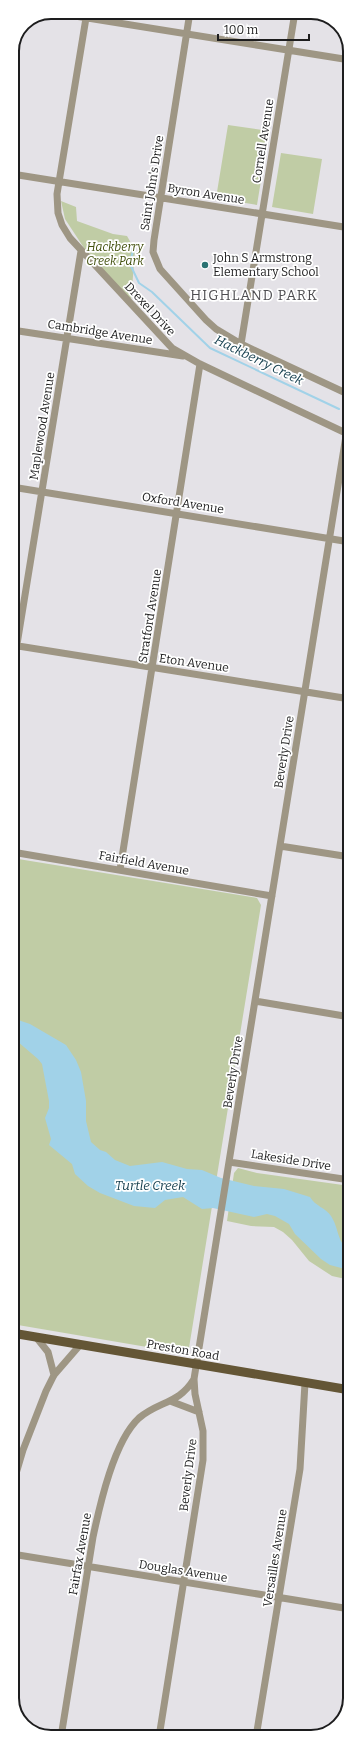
<svg xmlns="http://www.w3.org/2000/svg" width="362" height="1749" font-family="Bitter,serif">
  <style>
    .green { fill: #c0cca5 }
    .water { fill: #a1d2e8 }
    .lines { fill: none; stroke-linecap: round; stroke-linejoin: round }
    .stream { stroke: #a1d2e8; stroke-width: 2 }
    .minor { stroke: #9e9684; stroke-width: 7 }
    .major { stroke: #645636; stroke-width: 9 }
    .poi-dot { fill: #2a7473; stroke: #fff; stroke-width: 1.5 }
    .labels { text-anchor: middle; dominant-baseline: central; stroke-width: 3.5; stroke-linejoin: round; paint-order: stroke }
    .street-label { font-size: 12px; fill: #1d1d1e; stroke: #fff }
    .park-label { font-size: 12px; font-style: italic; fill: #42500d; stroke: #fff }
    .poi-label { font-size: 12px; fill: #1d1d1e; stroke: #fff; text-anchor: start }
    .water-label { font-size: 13px; font-style: italic; fill: #113b4b; stroke: #fff }
    .quarter-label { font-size: 14px; letter-spacing: 1px; fill: #4d4c50; stroke: #fff }
    .rim { fill: none; stroke: #1d1d1e; stroke-width: 2 }
  </style>
  <rect width="100%" height="100%" fill="#e4e2e7"/>
  <path class="green" d="M228 125 269 131 257 205 216 198Z
    M281 153 322 159 313 214 272 207Z
    M61 201 76 207 77 221 113 234 127 236 135 250 131 302 86 251 65 219Z
    M12 858 257 898 261 905 188 1354 12 1324Z
    M238 1168 257 1173 350 1186V1280L332 1276 309 1261 292 1240 283 1232 274 1227 251 1226 227 1221 234 1173Z"/>
  <path class="water" d="M12 1018 30 1024 66 1045 76 1060 81 1072 86 1101V1121L91 1142 100 1150 106 1152 115 1160 130 1166 162 1162 187 1169 202 1170 221 1178 254 1186 284 1189 310 1197C315 1206 326 1208 331 1216 337 1225 337 1234 342 1243H350V1267L345 1269 330 1265 321 1259 295 1234 289 1224 275 1216 267 1214 254 1217 213 1208 202 1209 183 1197 165 1200 155 1208 134 1206 100 1193 88 1186 75 1174 72 1164 49 1145 51 1139 45 1118 49 1108V1101L42 1064 38 1059 17 1041 12 1042Z"/>
  <g class="lines">
    <path class="stream" d="M127 244 133 250 130 264 139 283 152 292 210 348 339 409"/>
    <path class="minor" d="M50 12 350 60
      M87 12 57 194 58 213 62 225 70 238 172 348 200 364 350 435
      M190 12 154 240 153 252 160 269 206 320 216 329 241 344 350 395
      M12 174 350 228
      M12 330 183 356
      M241 344 295 12
      M12 487 350 542
      M12 645 350 699
      M12 675 81 251
      M280 846 350 857
      M12 852 272 896
      M120 870 200 364
      M255 1001 350 1017
      M229 1162 350 1180
      M36 1337 48 1352 54 1375
      M170 1401 199 1412
      M12 1487 23 1450 46 1391 54 1375 80 1345
      M12 1554 350 1609
      M61 1737 93 1537C100 1504 114 1441 139 1418 159 1401 179 1404 194 1379
      M159 1737 203 1460V1431L195 1394 194 1379 350 411
      M256 1737 300 1469 305 1383"/>
    <path class="major" d="M12 1333 350 1390"/>
  </g>
  <circle class="poi-dot" cx="205" cy="265" r="4"/>
  <g class="labels">
    <g class="street-label">
      <text transform="translate(263 141) rotate(-81)">Cornell Avenue</text>
      <text transform="translate(152 183) rotate(-81)">Saint John's Drive</text>
      <text transform="translate(206 194) rotate(9)">Byron Avenue</text>
      <text transform="translate(150 309) rotate(47)">Drexel Drive</text>
      <text transform="translate(100 332) rotate(9)">Cambridge Avenue</text>
      <text transform="translate(42 426) rotate(-81)">Maplewood Avenue</text>
      <text transform="translate(183 503) rotate(9)">Oxford Avenue</text>
      <text transform="translate(150 616) rotate(-81)">Stratford Avenue</text>
      <text transform="translate(194 663) rotate(8)">Eton Avenue</text>
      <text transform="translate(284 752) rotate(-81)">Beverly Drive</text>
      <text transform="translate(144 863) rotate(10)">Fairfield Avenue</text>
      <text transform="translate(233 1072) rotate(-81)">Beverly Drive</text>
      <text transform="translate(291 1160) rotate(9)">Lakeside Drive</text>
      <text transform="translate(183 1350) rotate(10)">Preston Road</text>
      <text transform="translate(188 1475) rotate(-83)">Beverly Drive</text>
      <text transform="translate(80 1554) rotate(-80)">Fairfax Avenue</text>
      <text transform="translate(275 1558) rotate(-81)">Versailles Avenue</text>
      <text transform="translate(183 1571) rotate(9)">Douglas Avenue</text>
    </g>
    <g class="park-label">
      <text x="115" y="247">Hackberry<tspan x="115" dy="14">Creek Park</tspan></text>
    </g>
    <g class="poi-label">
      <text x="213" y="258">John S Armstrong<tspan x="213" dy="14">Elementary School</tspan></text>
    </g>
    <g class="water-label">
      <text transform="translate(259 360) rotate(26)">Hackberry Creek</text>
      <text x="150" y="1185">Turtle Creek</text>
    </g>
    <g class="quarter-label">
      <text x="254" y="295">HIGHLAND PARK</text>
    </g>
  </g>
  <path d="M0 0H362V1749H0ZM51 19H311A32 32 0 0 1 343 51V1698A32 32 0 0 1 311 1730H51A32 32 0 0 1 19 1698V51A32 32 0 0 1 51 19Z" fill="#fff" fill-rule="evenodd"/>
  <path class="rim" d="M51 19H311A32 32 0 0 1 343 51V1698A32 32 0 0 1 311 1730H51A32 32 0 0 1 19 1698V51A32 32 0 0 1 51 19Z"/>
  <path d="M218 34v6h91v-6" fill="none" stroke="#1d1d1e" stroke-width="2"/>
  <text x="224" y="34" font-size="12" fill="#1d1d1e" stroke="#ffffff" stroke-width="3" paint-order="stroke">100 m</text>
</svg>
